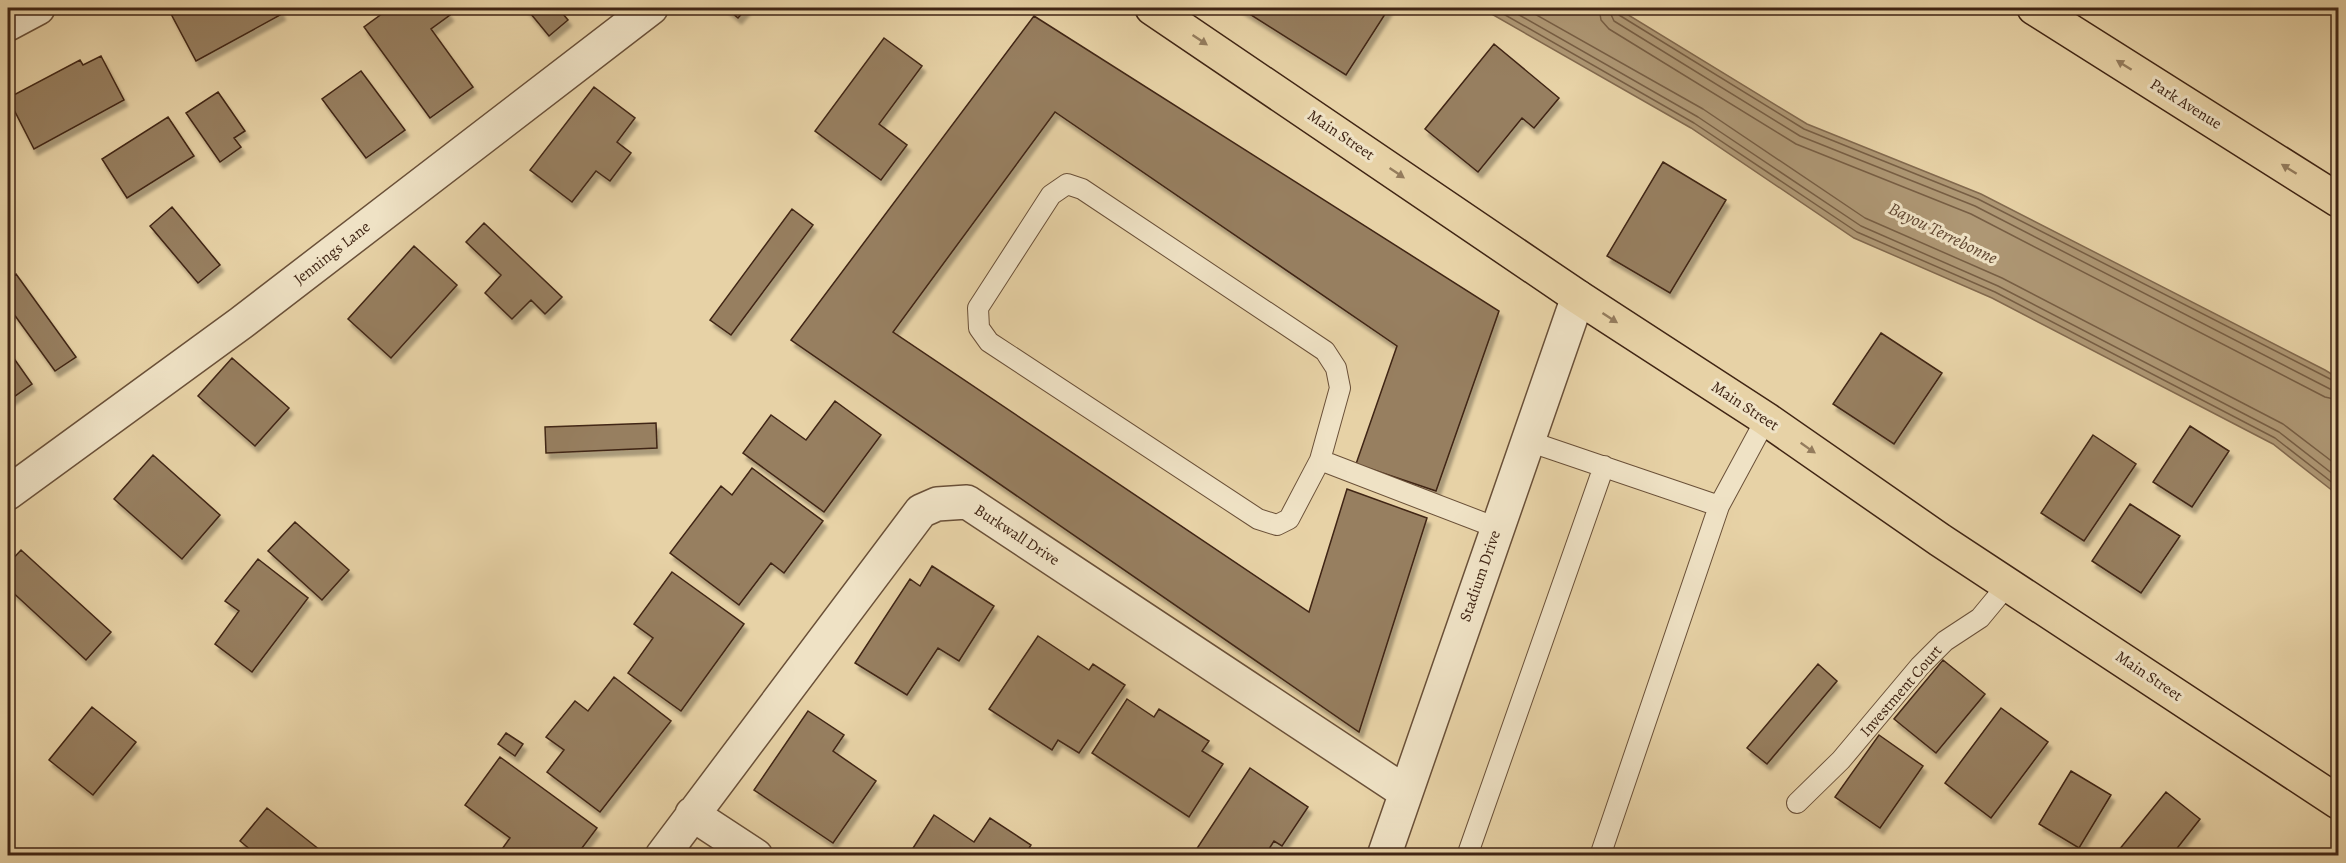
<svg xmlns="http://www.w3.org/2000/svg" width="2346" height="863" font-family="Alegreya,serif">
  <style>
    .water { fill: #ae9774; stroke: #82694e; stroke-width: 1.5 }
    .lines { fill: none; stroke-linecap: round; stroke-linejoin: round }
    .shore { stroke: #775e44; stroke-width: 1.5 }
    .building { fill: #977f60; stroke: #402514; stroke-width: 1.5; filter: url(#shadow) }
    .lane-casing { stroke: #6a5038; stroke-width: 22 }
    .street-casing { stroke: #6a5038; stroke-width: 36 }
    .primary-casing { stroke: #402514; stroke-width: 36 }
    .lane { stroke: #efe2c5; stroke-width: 20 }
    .street { stroke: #efe2c5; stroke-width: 33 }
    .primary { stroke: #e7d2a6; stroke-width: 33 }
    .oneway { fill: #947c5d }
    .labels { text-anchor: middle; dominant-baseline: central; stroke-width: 6; stroke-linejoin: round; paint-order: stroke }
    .street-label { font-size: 16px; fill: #402514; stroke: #efe2c5 }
    .water-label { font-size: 18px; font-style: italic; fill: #614731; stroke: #efe2c5 }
  </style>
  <defs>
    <filter id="shadow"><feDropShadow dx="3.5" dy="6" stdDeviation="1.5" flood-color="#0004"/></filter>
  </defs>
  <rect width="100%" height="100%" fill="#e7d2a6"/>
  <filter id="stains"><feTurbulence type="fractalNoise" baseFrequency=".00333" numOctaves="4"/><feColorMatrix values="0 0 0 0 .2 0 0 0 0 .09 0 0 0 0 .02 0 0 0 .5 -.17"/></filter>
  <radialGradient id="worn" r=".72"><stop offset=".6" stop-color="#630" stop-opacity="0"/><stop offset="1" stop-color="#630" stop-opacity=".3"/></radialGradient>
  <path class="water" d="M1481 8H1617L1807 124 1981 194 2325 370 2338 378V495L2273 444 1992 298 1854 238 1691 128Z"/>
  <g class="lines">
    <path class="shore" d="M1493 8 1694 123 1857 232 1995 292 2275 438 2338 487
      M1507 8 1698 117 1861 226 1998 286 2279 432 2338 478
      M1524 8 1703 109 1865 218 2002 278 2283 424 2338 466
      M1599 8 1601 20 1609 29 1796 144 1971 214 2325 397 2338 400
      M1608 8 1614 21 1800 136 1975 206 2330 389 2338 391
      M1615 8 1619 15 1804 129 1978 199 2338 383"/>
  </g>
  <path class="building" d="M178 8H279L282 14 196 61 170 12Z
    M390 8H445L450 15 431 29 473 87 430 118 364 27Z
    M526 8H558L568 20 549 36Z
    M726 8H747L738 18Z
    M1240 8H1389L1346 75Z
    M1034 16 1499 311 1436 491 1356 464 1397 346 1055 112 893 332 1309 612 1347 489 1427 518 1359 732 791 340Z
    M884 38 922 66 879 124 907 145 881 180 815 131Z
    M1494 44 1559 98 1534 128 1522 118 1478 172 1425 129Z
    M101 56 124 100 34 149 8 98 80 60 83 65Z
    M361 71 405 130 366 158 322 99Z
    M594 87 635 118 617 142 631 153 610 181 596 171 572 202 530 170Z
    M218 92 245 131 234 138 241 147 220 162 186 113Z
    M168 117 194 156 127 198 102 159Z
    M1663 162 1726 200 1670 293 1607 256Z
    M172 207 220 265 198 283 150 226Z
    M792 209 813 225 731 335 710 320Z
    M484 223 562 297 545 314 531 300 512 319 485 293 501 275 466 242Z
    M414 246 457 285 391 358 348 319Z
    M16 274 76 357 55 371 8 306V280Z
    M1881 333 1942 373 1894 444 1833 404Z
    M8 350 32 384 8 401Z
    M232 358 289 408 255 446 198 396Z
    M835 401 881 435 824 512 743 453 771 415 806 440Z
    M656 423 657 448 546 453 545 427Z
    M2190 426 2229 451 2192 507 2153 482Z
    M2093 435 2136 464 2084 541 2041 513Z
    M153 455 220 515 182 559 114 499Z
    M752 468 823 521 784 573 771 563 739 605 670 553 721 486 732 495Z
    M2130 504 2180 536 2141 593 2092 561Z
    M295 522 349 570 322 600 268 551Z
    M21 550 111 632 86 660 8 588V564Z
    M258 559 308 598 252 672 215 644 239 611 225 601Z
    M932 566 994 606 959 661 938 648 907 695 855 663 910 579 920 586Z
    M672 572 744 624 681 711 628 673 653 638 634 624Z
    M1038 636 1089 670 1093 664 1125 685 1079 753 1058 740 1052 750 989 709Z
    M1943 660 1985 694 1936 753 1894 719Z
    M1818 664 1837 681 1767 764 1747 748Z
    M614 677 671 721 600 812 547 772 564 750 546 737 575 701 588 711Z
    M1127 699 1154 717 1159 709 1209 741 1202 751 1223 764 1189 817 1092 753Z
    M92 707 136 742 93 795 49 760Z
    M2001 708 2048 742 1991 818 1945 783Z
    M808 711 844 735 833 751 876 781 833 843 754 790Z
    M506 733 523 744 515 756 498 744Z
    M1879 735 1923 766 1880 828 1835 797Z
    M500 757 597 828 576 856H497L510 838 465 805Z
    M1250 768 1308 807 1282 846 1274 841 1267 852 1272 856H1192Z
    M2071 771 2111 795 2079 848 2039 824Z
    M2166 792 2200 819 2171 856H2114Z
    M267 808 320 850 315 856H258L240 841Z
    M934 815 974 842 990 818 1031 845 1024 856H908Z"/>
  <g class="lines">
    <defs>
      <path id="lane" d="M1528 441 1719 506
        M1320 460 1340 388 1336 368 1325 351 1082 189 1067 184 1051 195 978 308 979 328 989 342 1258 519 1277 525 1289 519 1320 460 1497 528
        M1797 803 1841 760 1920 666 1945 641 1980 618 2009 583
        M1467 856 1604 466
        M1600 856 1719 506 1766 419"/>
      <path id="street" d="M8 24 38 8
        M8 493 241 323 651 8
        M692 814 756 856
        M662 856 921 511 937 504 967 502 1405 792
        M1384 856 1578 297"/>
      <path id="primary" d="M1152 8 1578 297 1766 419 1940 540 2338 802
        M2034 8 2338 200"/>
    </defs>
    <use href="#lane" class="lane-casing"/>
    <use href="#street" class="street-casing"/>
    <use href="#primary" class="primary-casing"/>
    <use href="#lane" class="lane"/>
    <use href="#street" class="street"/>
    <use href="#primary" class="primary"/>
  </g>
  <defs><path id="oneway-solid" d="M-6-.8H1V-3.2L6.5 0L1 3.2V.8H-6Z" transform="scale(1.5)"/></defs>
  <g class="oneway">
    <use href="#oneway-solid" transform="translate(1200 40) rotate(34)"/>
    <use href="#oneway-solid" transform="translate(2124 65) rotate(-148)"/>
    <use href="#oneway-solid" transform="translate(2289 169) rotate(-148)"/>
    <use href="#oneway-solid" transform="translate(1397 173) rotate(34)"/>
    <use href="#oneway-solid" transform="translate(1610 318) rotate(33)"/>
    <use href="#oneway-solid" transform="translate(1808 448) rotate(35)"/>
  </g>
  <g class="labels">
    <g class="street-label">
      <text transform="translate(2186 104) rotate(32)">Park Avenue</text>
      <text transform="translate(1341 135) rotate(34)">Main Street</text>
      <text transform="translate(332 253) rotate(-38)">Jennings Lane</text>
      <text transform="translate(1745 406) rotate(33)">Main Street</text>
      <text transform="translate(1017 535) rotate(33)">Burkwall Drive</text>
      <text transform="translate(1480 576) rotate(-71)">Stadium Drive</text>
      <text transform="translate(2149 676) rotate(34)">Main Street</text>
      <text transform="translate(1901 691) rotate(-49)">Investment Court</text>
    </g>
    <g class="water-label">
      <text transform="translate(1943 233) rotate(26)">Bayou Terrebonne</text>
    </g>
  </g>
  <rect width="2346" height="863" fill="none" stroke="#e7d2a6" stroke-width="30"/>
  <rect x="9" y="9" width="2328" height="845" fill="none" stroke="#402514" stroke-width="3"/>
  <rect x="15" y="15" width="2316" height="833" fill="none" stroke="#402514" stroke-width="1.5"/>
  <rect width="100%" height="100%" filter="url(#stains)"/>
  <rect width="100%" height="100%" fill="url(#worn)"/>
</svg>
